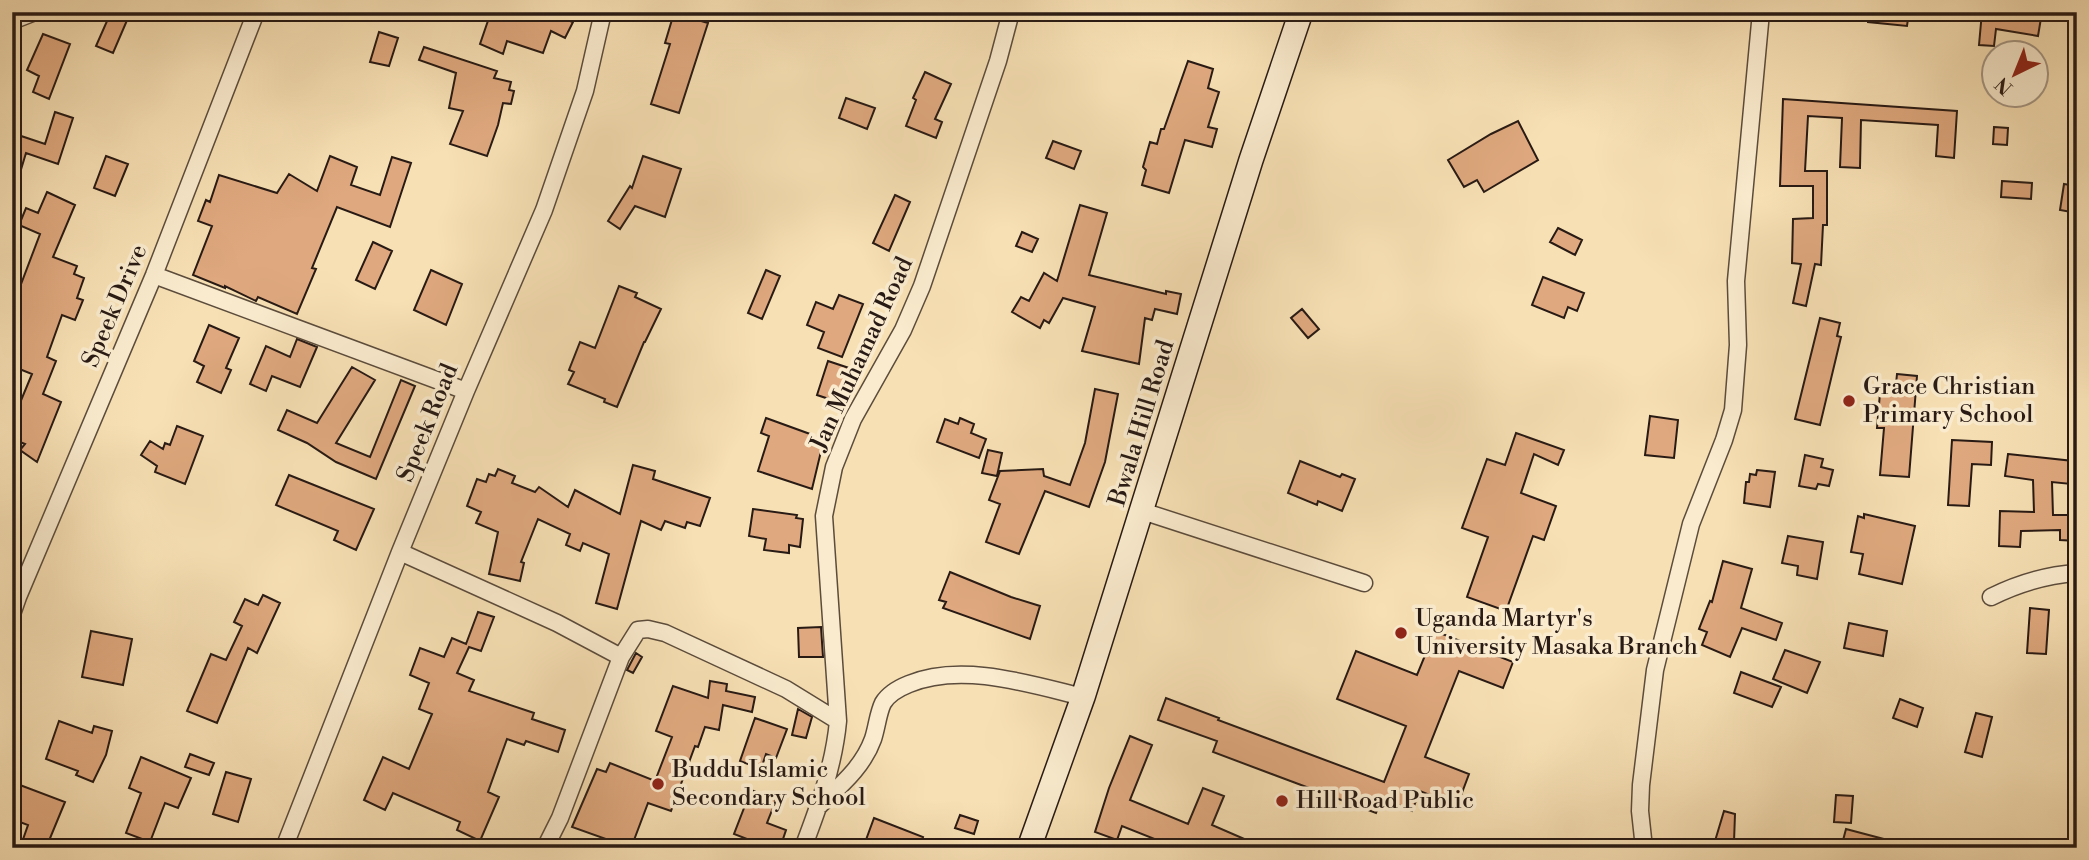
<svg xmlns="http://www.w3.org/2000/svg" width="2089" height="860" font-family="'Libre Bodoni',serif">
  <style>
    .building { fill: #dfa87e; stroke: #281a14; stroke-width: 2 }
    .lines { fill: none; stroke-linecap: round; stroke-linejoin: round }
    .street-casing { stroke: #5c4c3c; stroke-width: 19 }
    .secondary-casing { stroke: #281a14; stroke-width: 26 }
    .street { stroke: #faebce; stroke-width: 16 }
    .secondary { stroke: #faebce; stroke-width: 23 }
    .poi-dot { fill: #8f2418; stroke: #faebce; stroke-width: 2.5 }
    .labels { text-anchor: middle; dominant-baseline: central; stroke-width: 7; stroke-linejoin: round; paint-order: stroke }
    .street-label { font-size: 24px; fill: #281a14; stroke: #faebce }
    .poi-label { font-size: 24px; fill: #281a14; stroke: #faebce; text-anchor: start }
  </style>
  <rect width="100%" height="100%" fill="#f7e0b4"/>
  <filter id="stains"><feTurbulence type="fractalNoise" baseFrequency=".00286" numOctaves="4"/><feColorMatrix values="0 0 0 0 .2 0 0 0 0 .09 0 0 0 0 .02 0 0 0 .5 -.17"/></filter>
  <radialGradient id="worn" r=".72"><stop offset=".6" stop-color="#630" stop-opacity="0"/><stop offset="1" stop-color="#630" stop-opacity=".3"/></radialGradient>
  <path class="building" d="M111 12 128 18 113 53 96 46Z
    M491 12H543L573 22 565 38 551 31 543 53 507 41 503 54 480 44Z
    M1868 12H1909L1907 26 1868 22Z
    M1982 12H2042L2038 36 1996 29 1994 46 1979 45Z
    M674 13 708 23 679 113 651 104 670 44 665 43Z
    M379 32 398 38 389 66 370 62Z
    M43 34 70 44 49 99 33 92 39 76 27 70Z
    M424 47 497 71 494 78 511 82 509 90 514 91 511 104 503 103 498 125 487 156 450 144 463 111 449 108 456 73 419 60Z
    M1188 61 1213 69 1208 88 1219 92 1208 127 1217 129 1212 147 1185 140 1169 193 1142 185 1146 170 1143 167 1150 142 1157 144 1161 129H1164Z
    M925 72 951 84 935 119 942 122 936 138 906 126 916 100 913 98Z
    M846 98 875 108 867 129 839 118Z
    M1783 99 1957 111 1954 158 1936 156 1938 125 1861 120 1860 168 1840 167 1842 118 1808 116 1805 171H1827V225H1823L1821 265 1815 264 1806 306 1793 303 1801 264 1792 263 1793 219 1813 218V186H1780Z
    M55 112 73 118 58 164 26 153 16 186 12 185V133L45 144Z
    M1518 121 1538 160 1484 192 1477 180 1464 187 1448 160 1491 134Z
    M1994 127 2008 128 2007 145 1993 144Z
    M1053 141 1081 151 1074 169 1046 158Z
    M106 156 128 164 115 196 94 188Z
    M330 156 357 167 351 185 380 195 392 157 411 163 390 227 337 207 312 268 316 269 297 314 258 297 256 301 225 286V288L193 275 212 226 198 221 206 200 210 202 219 175 277 193 289 174 317 191Z
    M643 156 681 169 665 217 635 206 620 229 608 221 630 186 632 188Z
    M2002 181 2032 183 2031 199 2001 197Z
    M2064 184 2077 186V213L2060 210Z
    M47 192 75 205 53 257 77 266 74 274 84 278 77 298 83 300 75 320 62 315 47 357 56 361 43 394 61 402 37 462 20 450 25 444 12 439 16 424 12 422 32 374 12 366V308L40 234 19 225 26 208 38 213Z
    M895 195 910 202 889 251 873 243Z
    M1080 205 1107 213 1089 275 1166 294V291L1181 294 1177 314 1155 309 1152 320 1145 318 1139 364 1082 351 1095 307 1063 298 1049 323 1044 320 1040 328 1012 312 1021 297 1029 301 1044 273 1057 281Z
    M1558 228 1582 240 1575 255 1550 242Z
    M1022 232 1038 239 1032 252 1016 246Z
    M373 242 392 251 375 289 356 280Z
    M431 270 462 284 446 325 414 310Z
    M766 270 780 276 762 319 748 313Z
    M1543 277 1584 293 1577 311 1568 307 1564 318 1532 305Z
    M619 286 637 293 635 297 661 309 645 342H644L617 407 604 402 605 399 568 384 574 372 569 370 580 342 595 348Z
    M839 295 863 304 842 357 818 348 824 332 807 325 816 302 833 309Z
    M1302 309 1319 329 1308 338 1291 318Z
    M1820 318 1840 323 1837 336 1841 337 1820 425 1795 419Z
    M209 325 239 338 226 368 231 370 221 393 197 382 204 366 194 361Z
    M297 339 317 347 300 387 272 376 266 391 250 384 266 346 290 357Z
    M828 361 858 371 847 405 817 395Z
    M352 367 375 380 336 443 370 457 401 380 415 386 376 479 336 462 307 443 278 430 287 410 317 423Z
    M1897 374 1917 376 1909 477 1880 475 1884 428H1877L1880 393 1895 394Z
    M1095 389 1118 394 1105 462 1089 507 1045 491 1019 554 986 542 1000 504 989 500 1000 471 1043 469 1044 476 1070 485 1085 443Z
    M1650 416 1678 420 1674 458 1645 455Z
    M766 418 810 434 809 439 823 443 812 489 758 471 769 436 761 433Z
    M960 418 974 424 971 433 986 439 979 458 937 442 945 419 958 424Z
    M177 426 203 436 185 484 155 472 157 466 141 455 150 441 163 449 165 443 170 445Z
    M1516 433 1564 450 1558 465 1534 454 1521 493 1556 506 1544 540 1533 536 1506 611 1467 597 1488 537 1462 528 1487 459 1505 465Z
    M1952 440 1992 442 1991 465 1972 464 1969 506 1948 505Z
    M988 450 1002 453 997 476 982 473Z
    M2008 454 2073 461 2071 484 2052 482 2053 515H2077V541L2060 540V530L2021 531 2020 547 1999 546 2000 511 2034 512 2033 480 2005 476Z
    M1805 455 1823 459 1821 467 1833 470 1829 486 1818 484 1816 489 1799 486Z
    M1300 461 1340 477 1342 474 1355 479 1342 511 1318 501 1317 505 1288 493Z
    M633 465 655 471 653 479 710 498 700 526 687 522 685 528 665 521 661 530 641 521 617 609 596 603 609 554 583 543 580 551 566 545 570 534 538 519 521 562 524 563 520 581 489 574 498 532 476 523 481 512 467 506 477 479 486 482 489 474 495 476 498 469 515 476 512 483 535 492 539 487 568 507 575 490 620 514Z
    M1757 470 1775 472 1770 507 1744 503 1746 482H1749L1750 474 1756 475Z
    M289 475 374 509 356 550 334 540 338 531 276 505Z
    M753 509 797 515 796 518 803 519 800 547 789 545V553L764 550 766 539 749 536Z
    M1864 514 1915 526 1902 584 1859 574 1863 554 1851 552 1858 516 1864 518Z
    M1788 536 1823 542 1817 579 1797 575 1798 566 1782 563Z
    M1723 561 1752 569 1741 608 1782 623 1776 640 1742 628 1730 657 1702 645 1707 632 1699 629 1710 601 1712 602Z
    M950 572 1011 597 1040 606 1030 639 943 608 946 602 939 600Z
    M263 595 280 603 257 653 248 648 217 723 187 711 211 654 226 660 242 626 234 622 245 599 258 605Z
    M2030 608 2049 610 2046 654 2027 653Z
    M478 612 494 617 481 651 469 647 457 673 474 680 469 691 534 713 532 719 565 730 558 752 526 741 524 745 507 739 488 792 499 797 480 841 457 830 460 822 393 793 385 810 364 800 383 757 409 769 432 714 419 709 429 683 410 675 420 648 444 657 452 638 466 644Z
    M1849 623 1887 631 1883 656 1844 648Z
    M821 627 823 657H799L798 628Z
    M91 631 132 639 123 685 82 677Z
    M1435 631 1513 662 1503 688 1459 671 1425 757 1469 774 1457 806 1420 791 1412 811 1382 798 1376 813 1213 752 1217 741 1158 720 1166 698 1219 718 1218 720 1384 782 1406 726 1337 699 1356 651 1417 675Z
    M1785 650 1820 662 1807 693 1773 679Z
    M636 653 642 657 633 673 627 670Z
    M1741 672 1781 687 1772 707 1734 693Z
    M710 681 727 684 726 691 755 697 752 712 723 705 719 730 705 727 698 747 695 746 671 811 648 803 631 848 572 827 597 769 606 772 610 763 655 781 672 737 656 731 673 686 708 698Z
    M1900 699 1923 708 1917 727 1893 718Z
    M798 709 812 717 806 738 792 735Z
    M1976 713 1992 717 1982 757 1965 752Z
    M755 718 787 729 776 758 766 754 761 769 740 761Z
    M59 721 92 733 94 726 112 731 106 755 93 782 76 775 78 771 46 759Z
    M1130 736 1152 745 1130 800 1188 824 1203 788 1224 796 1212 825 1265 848H1194L1174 840 1172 846 1122 826 1117 840 1095 832 1109 788Z
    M190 754 214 763 209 775 185 767Z
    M141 757 191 778 178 808 165 803 150 842 126 833 141 793 129 788Z
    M226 772 251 779 238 822 213 814Z
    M12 782 65 802 46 848H20L28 825 12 819Z
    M751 790 776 800 767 823 786 830 780 848H770L734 834Z
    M1836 795 1853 796 1851 823 1834 822Z
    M1724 811 1735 814 1734 842 1715 841Z
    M960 815 978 821 974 834 955 828Z
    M874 818 923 837 919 848H863Z
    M1846 829 1899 843 1898 848H1841Z"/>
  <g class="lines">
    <defs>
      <path id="street" d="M12 21 35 12
        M154 275 466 391
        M1142 511 1364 583
        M400 552 557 623 621 657
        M1991 597C2019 583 2046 575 2077 573
        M12 614 18 597 154 275 256 12
        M820 805C841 785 863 767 873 739 877 727 878 713 883 703 889 693 899 688 909 684 961 662 1030 684 1083 697
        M284 848 400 552 466 391 544 210 585 91 603 12
        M545 848 560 818 621 657 638 630 648 629 665 633 786 689 838 721
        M803 848C819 806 834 765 838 721L824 516 834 467 853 419 903 330 922 286 998 61 1011 12
        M1644 848 1640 811 1641 785 1655 670 1691 524 1724 440 1733 410 1738 345 1736 281 1761 12"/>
      <path id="secondary" d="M1029 848 1083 697 1251 160 1301 12"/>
    </defs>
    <use href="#street" class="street-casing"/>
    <use href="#secondary" class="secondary-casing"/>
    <use href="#street" class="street"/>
    <use href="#secondary" class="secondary"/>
  </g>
  <g class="poi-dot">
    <circle cx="1849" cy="401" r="7"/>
    <circle cx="1401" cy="633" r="7"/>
    <circle cx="658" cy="784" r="7"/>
    <circle cx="1282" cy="801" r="7"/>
  </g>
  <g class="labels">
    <g class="street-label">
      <text transform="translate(115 306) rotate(-67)">Speek Drive</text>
      <text transform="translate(862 354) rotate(-65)">Jan Muhamad Road</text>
      <text transform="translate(428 423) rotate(-68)">Speek Road</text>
      <text transform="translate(1142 423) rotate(-73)">Bwala Hill Road</text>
    </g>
    <g class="poi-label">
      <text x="1863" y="387">Grace Christian<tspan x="1863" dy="28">Primary School</tspan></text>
      <text x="1415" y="619">Uganda Martyr's<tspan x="1415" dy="28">University Masaka Branch</tspan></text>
      <text x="672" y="770">Buddu Islamic<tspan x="672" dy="28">Secondary School</tspan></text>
      <text x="1296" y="801">Hill Road Public</text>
    </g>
  </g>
  <rect width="2089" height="860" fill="none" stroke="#f7e0b4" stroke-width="42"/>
  <rect x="14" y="14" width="2061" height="832" fill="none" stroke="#281a14" stroke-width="3.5"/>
  <rect x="21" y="21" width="2047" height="818" fill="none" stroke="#281a14" stroke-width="2"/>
  <g transform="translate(2015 74) rotate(223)"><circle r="33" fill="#faebce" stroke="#a69784" stroke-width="2"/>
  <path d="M0-5L12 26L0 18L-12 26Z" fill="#8f2418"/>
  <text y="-10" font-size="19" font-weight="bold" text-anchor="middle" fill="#281a14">N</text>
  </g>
  <rect width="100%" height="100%" filter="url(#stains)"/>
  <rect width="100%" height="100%" fill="url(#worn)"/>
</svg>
